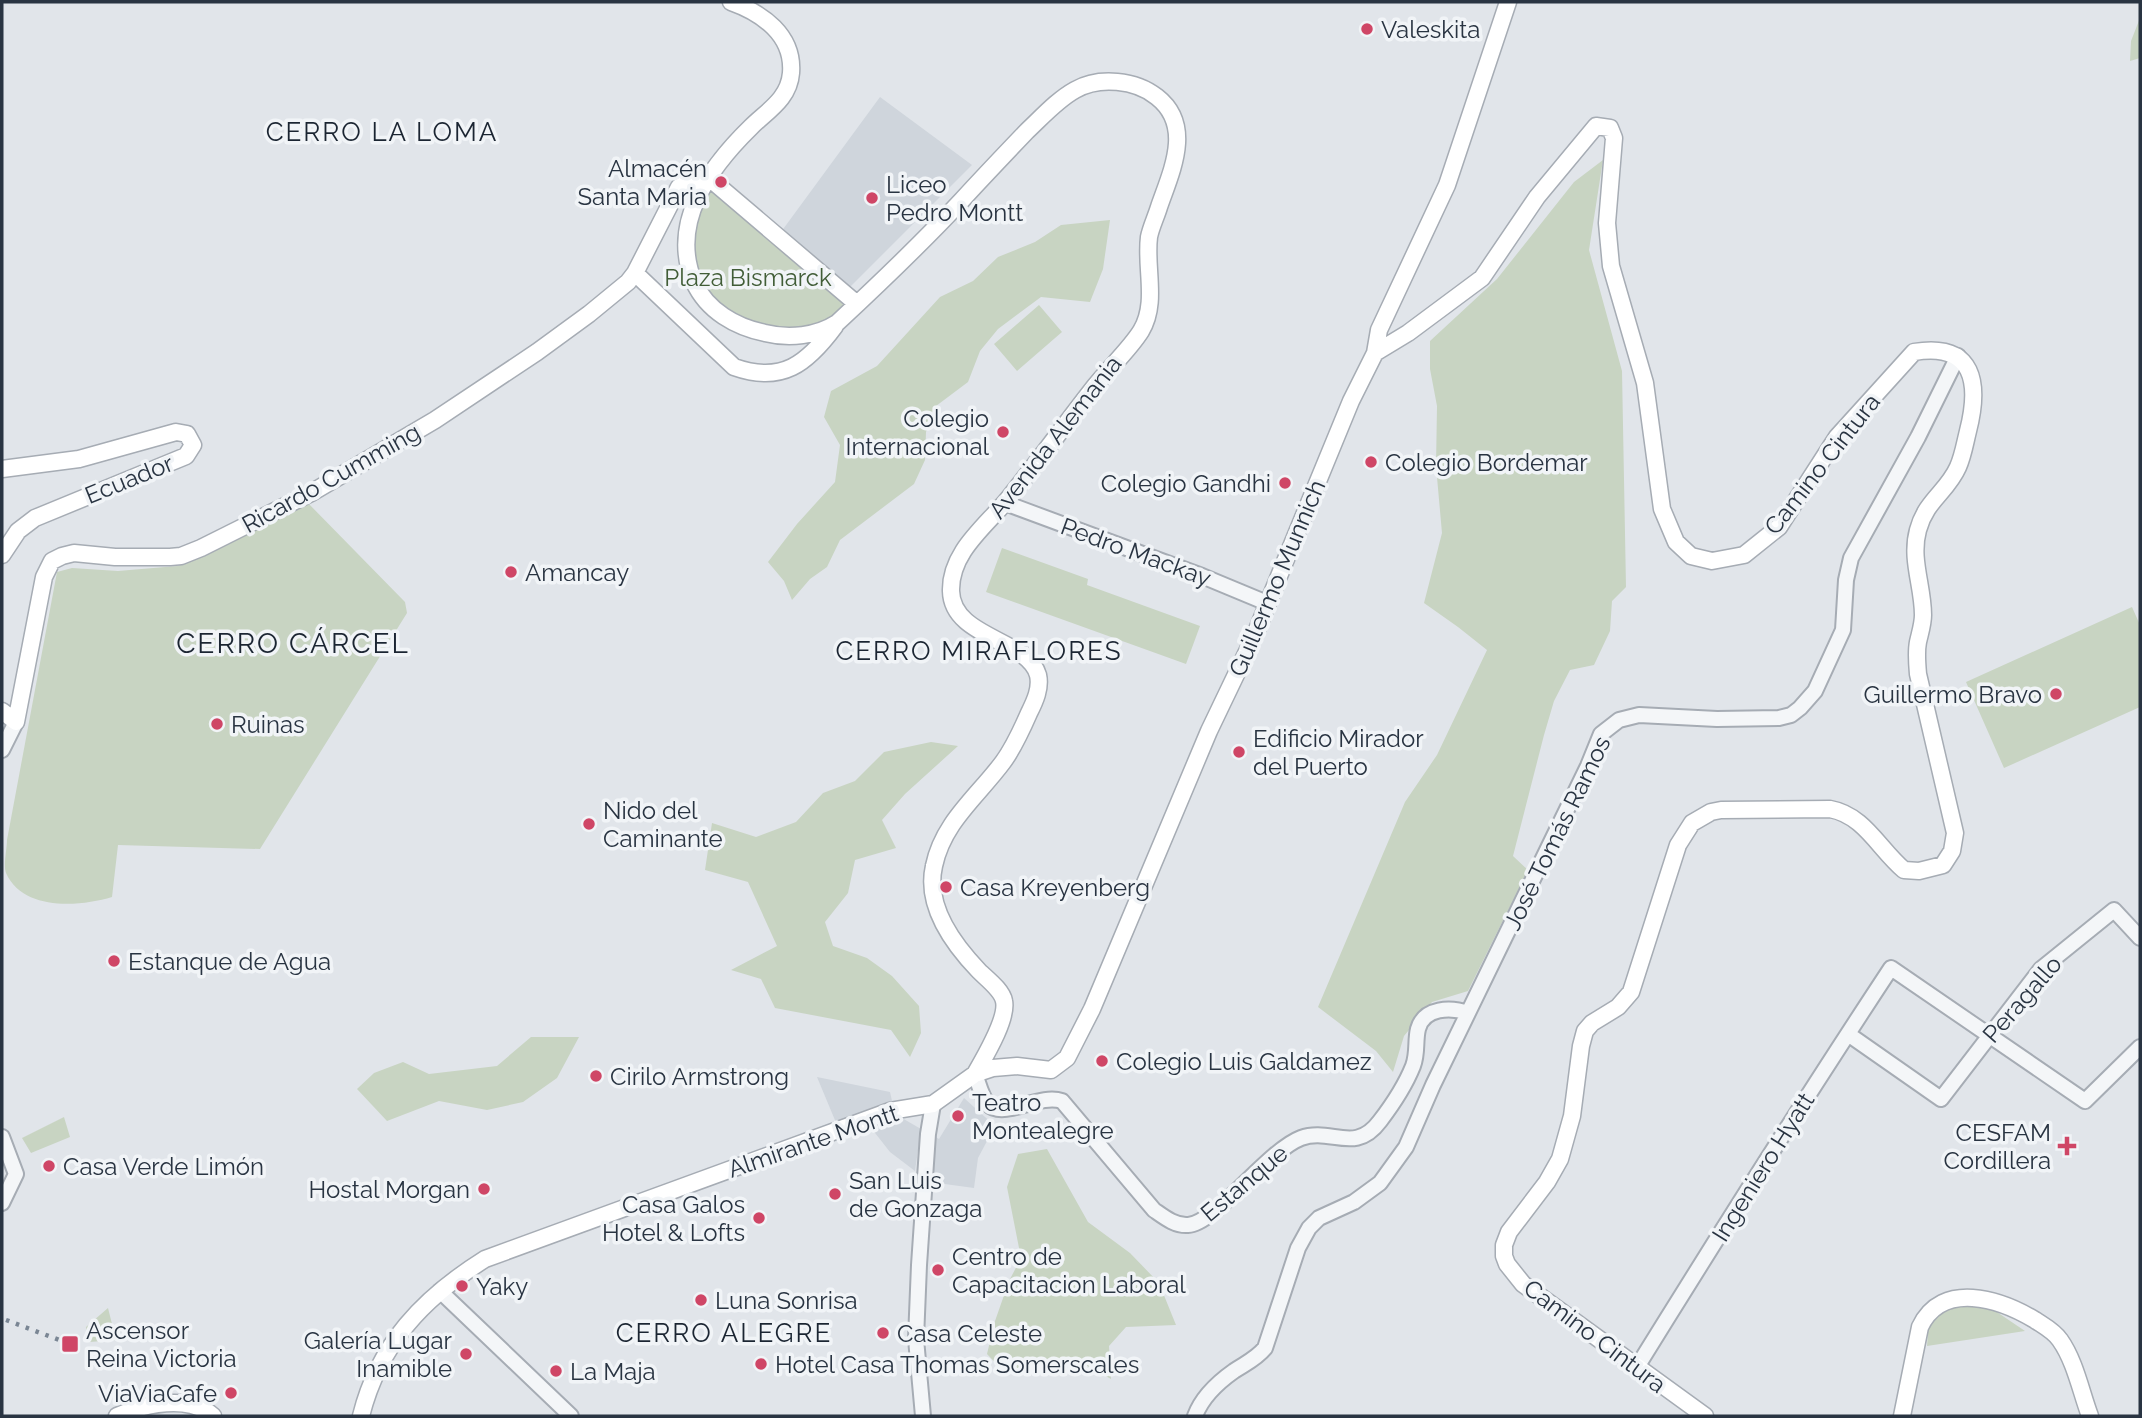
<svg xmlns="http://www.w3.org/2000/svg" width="2142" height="1418" font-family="Raleway,sans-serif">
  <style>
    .built { fill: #cfd5dc }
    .green { fill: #c8d4c2 }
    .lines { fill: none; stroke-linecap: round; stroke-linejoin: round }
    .tertiary-casing { stroke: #a6acb4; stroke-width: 18 }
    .secondary-casing { stroke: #a6acb4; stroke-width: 19 }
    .tertiary { stroke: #f4f6f8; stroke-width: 14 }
    .secondary { stroke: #fff; stroke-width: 16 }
    .rail { stroke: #7a8694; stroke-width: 4.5; stroke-dasharray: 3.5 7; stroke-linecap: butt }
    .poi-dot { fill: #cf4666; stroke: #f1f4f7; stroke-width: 2.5 }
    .labels { text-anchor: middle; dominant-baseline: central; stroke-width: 7; stroke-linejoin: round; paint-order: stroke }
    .poi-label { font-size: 24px; fill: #293442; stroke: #f1f4f7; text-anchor: start }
    .park-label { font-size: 24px; fill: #415d37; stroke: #f1f4f7 }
    .street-label { font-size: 24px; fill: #293442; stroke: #f1f4f7 }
    .neighbourhood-label { font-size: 26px; letter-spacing: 2px; fill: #1b2532; stroke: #f1f4f7 }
    .quarter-label { font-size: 28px; letter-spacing: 2px; fill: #1b2532; stroke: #f1f4f7 }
  </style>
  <rect width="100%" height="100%" fill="#e1e5ea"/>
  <path class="built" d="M880 97 972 165 849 288 781 232Z
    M817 1077 890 1092 892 1101 837 1125Z
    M964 1098 995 1126 978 1158 974 1188 930 1182 934 1136 939 1139Z
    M895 1114 921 1129 915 1171 890 1152 868 1124Z"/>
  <path class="green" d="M2140 18V58L2130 61 2131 41Z
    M1603 160 1589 250 1622 371 1626 587 1612 601 1610 631 1594 665 1570 670 1554 701 1544 735 1513 856 1528 870 1468 991 1432 1002 1404 1036 1393 1072 1376 1051 1318 1007 1405 802 1437 755 1487 650 1458 627 1424 603 1442 533 1436 466 1437 406 1430 369V341L1497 279 1574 182Z
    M710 189 847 306 824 327 800 334 727 315 694 274V215Z
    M1110 220 1103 269 1090 302 1041 297 998 329 980 351 968 382 936 406 926 432 925 460 914 484 840 540 827 567 810 579 792 600 784 581 768 562 797 524 835 482 840 445 824 417 831 391 877 366 940 297 973 281 998 257 1035 242 1061 225Z
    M1039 305 1062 332 1017 371 994 344Z
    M307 502 405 602 407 613 260 849 118 845 112 897C79 907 23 911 6 873 3 865 7 849 7 840L57 572 72 568 118 571 177 566 211 553Z
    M1002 548 1088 579 1087 585 1200 626 1186 664 986 592Z
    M2132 607 2140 625V707L2004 768 1966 682Z
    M931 742 958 746 905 794 882 820 896 848 855 860 848 893 825 922 833 946 867 958 892 976 919 1006 921 1033 910 1057 891 1030 775 1008 761 979 731 970 777 946 748 882 705 870 712 823 756 837 796 822 823 793 855 781 884 752Z
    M531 1037H579L557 1078 523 1102 487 1110 439 1101 387 1121 357 1089 374 1073 403 1062 429 1074 497 1066Z
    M64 1117 70 1137 31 1153 22 1138Z
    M1047 1149 1088 1222 1130 1253 1159 1283 1176 1325 1126 1327 1109 1346 1111 1379 1071 1357 1007 1375 987 1354 995 1321 1009 1281 1021 1258 1007 1187 1018 1154Z
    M1985 1304 2025 1331 1927 1346 1929 1320 1954 1306Z
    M108 1308 116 1340 89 1342 86 1327Z"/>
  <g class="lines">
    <defs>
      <path id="tertiary" d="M1005 503 1202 576 1267 603
        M2 750 16 722
        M1848 1034 1941 1099 2041 969 2114 910 2140 938
        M975 1074C979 1084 981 1096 988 1104 1003 1120 1039 1093 1062 1101L1154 1210C1164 1217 1175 1226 1188 1225 1215 1224 1267 1151 1301 1138 1331 1127 1355 1155 1380 1121 1393 1104 1405 1086 1413 1066 1418 1053 1415 1041 1418 1029 1424 1007 1451 1007 1468 1013
        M2 1137 16 1174 2 1203
        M440 1291 571 1416
        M1637 1367C1720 1233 1804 1100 1891 968L2085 1101 2140 1047
        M923 1416 916 1339 919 1265 928 1134 933 1104
        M1195 1416C1202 1397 1217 1383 1234 1371 1246 1363 1256 1359 1265 1348L1298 1248 1309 1228 1319 1218 1354 1202 1380 1183 1406 1147 1433 1085 1588 766 1601 734 1619 720 1639 715 1717 719 1779 718 1791 715 1800 708 1815 691 1843 630 1846 580 1851 558 1918 437 1958 356"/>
      <path id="secondary" d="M731 2C762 13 794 35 791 73 789 99 767 111 751 127 709 168 669 223 694 282 707 311 736 327 765 333 789 339 817 336 837 323 880 283 922 243 962 200 983 177 1005 154 1027 131 1042 117 1057 100 1075 90 1099 76 1136 80 1157 97 1194 126 1171 172 1159 207 1156 217 1151 227 1149 237 1145 268 1158 303 1141 331 1129 350 1110 367 1095 386 1066 423 1038 462 1008 499 986 526 950 552 951 591 952 638 1028 639 1038 675 1041 688 1035 701 1029 713 1022 729 1014 747 1003 762 978 796 943 822 934 866 925 905 953 944 979 971 987 979 1002 990 1004 1001 1008 1019 984 1058 975 1074
        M709 178 857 304
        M635 273 734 367C782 384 807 364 835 326
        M1375 353 1408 333 1482 278 1537 197 1596 126 1610 128 1614 138 1607 223 1611 266 1645 383 1662 509 1676 542 1691 556 1712 561 1744 555 1779 527 1837 437 1914 352C1975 342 1980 384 1968 431 1965 443 1963 456 1958 467 1947 492 1926 500 1918 530 1910 559 1923 586 1923 615 1923 624 1920 633 1918 642 1916 652 1917 663 1918 674L1955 833 1952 851 1943 865 1919 871 1904 870C1879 849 1864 815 1830 809L1721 810 1711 812 1692 823 1678 845 1631 992 1618 1007 1592 1023 1585 1031 1581 1046 1572 1116 1560 1159 1547 1182 1509 1232 1504 1245V1256L1507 1264 1523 1284 1705 1416
        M2 469 79 459 176 432 187 434 193 445 186 456 35 518 18 531 2 555
        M2 711 16 722 44 577 52 561 62 556 74 553 115 557H170L181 556 201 548 311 493 435 420 537 352 589 314 628 282 635 273 679 187 693 179 709 178
        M117 1416C144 1404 189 1394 213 1416
        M361 1416C379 1344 423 1298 485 1259L890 1111 933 1104 975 1074 993 1068 1017 1066 1051 1070 1067 1058 1092 1009 1209 731 1254 637 1351 401 1375 353 1379 330 1447 185 1508 2
        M1902 1416 1920 1327C1942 1280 2000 1299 2035 1320 2044 1326 2054 1331 2060 1340 2075 1361 2081 1392 2090 1416"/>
    </defs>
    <use href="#tertiary" class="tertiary-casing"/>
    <use href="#secondary" class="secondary-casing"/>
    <use href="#tertiary" class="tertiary"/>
    <use href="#secondary" class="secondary"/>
    <path class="rail" d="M6 1320 70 1344"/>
  </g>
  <g class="poi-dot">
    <circle cx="1367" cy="29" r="7"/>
    <circle cx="721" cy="182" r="7"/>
    <circle cx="872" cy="198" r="7"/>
    <circle cx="1003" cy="432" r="7"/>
    <circle cx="1371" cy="462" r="7"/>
    <circle cx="1285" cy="483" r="7"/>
    <circle cx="511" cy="572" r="7"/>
    <circle cx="2056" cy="694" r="7"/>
    <circle cx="217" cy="724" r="7"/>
    <circle cx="1239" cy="752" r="7"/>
    <circle cx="589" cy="824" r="7"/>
    <circle cx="946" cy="887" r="7"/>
    <circle cx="114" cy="961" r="7"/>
    <circle cx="1102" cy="1061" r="7"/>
    <circle cx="596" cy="1076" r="7"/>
    <circle cx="958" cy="1116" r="7"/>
    <path d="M2063.5 1135.5h7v7h7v7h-7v7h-7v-7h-7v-7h7z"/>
    <circle cx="49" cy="1166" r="7"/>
    <circle cx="484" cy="1189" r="7"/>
    <circle cx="835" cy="1194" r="7"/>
    <circle cx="759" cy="1218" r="7"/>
    <circle cx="938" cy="1270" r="7"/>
    <circle cx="462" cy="1286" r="7"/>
    <circle cx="701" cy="1300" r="7"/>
    <circle cx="883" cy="1333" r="7"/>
    <rect x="61" y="1335" width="18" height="18" rx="3.5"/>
    <circle cx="466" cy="1354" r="7"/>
    <circle cx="761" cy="1364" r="7"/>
    <circle cx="556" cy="1371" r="7"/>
    <circle cx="231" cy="1393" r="7"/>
  </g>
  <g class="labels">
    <g class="poi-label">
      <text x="1381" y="29">Valeskita</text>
      <text x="707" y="168" text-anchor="end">Almacén<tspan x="707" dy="28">Santa Maria</tspan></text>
      <text x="886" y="184">Liceo<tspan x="886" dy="28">Pedro Montt</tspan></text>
      <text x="989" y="418" text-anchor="end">Colegio<tspan x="989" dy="28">Internacional</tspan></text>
      <text x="1385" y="462">Colegio Bordemar</text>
      <text x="1271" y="483" text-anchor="end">Colegio Gandhi</text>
      <text x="525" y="572">Amancay</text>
      <text x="2042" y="694" text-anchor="end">Guillermo Bravo</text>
      <text x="231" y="724">Ruinas</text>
      <text x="1253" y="738">Edificio Mirador<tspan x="1253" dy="28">del Puerto</tspan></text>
      <text x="603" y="810">Nido del<tspan x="603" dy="28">Caminante</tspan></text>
      <text x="960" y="887">Casa Kreyenberg</text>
      <text x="128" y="961">Estanque de Agua</text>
      <text x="1116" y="1061">Colegio Luis Galdamez</text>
      <text x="610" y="1076">Cirilo Armstrong</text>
      <text x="972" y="1102">Teatro<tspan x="972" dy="28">Montealegre</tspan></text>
      <text x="2051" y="1132" text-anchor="end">CESFAM<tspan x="2051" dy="28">Cordillera</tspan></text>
      <text x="63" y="1166">Casa Verde Limón</text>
      <text x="849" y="1180">San Luis<tspan x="849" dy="28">de Gonzaga</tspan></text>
      <text x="470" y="1189" text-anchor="end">Hostal Morgan</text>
      <text x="745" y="1204" text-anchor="end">Casa Galos<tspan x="745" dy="28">Hotel &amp; Lofts</tspan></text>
      <text x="952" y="1256">Centro de<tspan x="952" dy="28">Capacitacion Laboral</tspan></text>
      <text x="476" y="1286">Yaky</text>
      <text x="715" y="1300">Luna Sonrisa</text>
      <text x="86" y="1330">Ascensor<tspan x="86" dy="28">Reina Victoria</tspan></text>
      <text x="897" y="1333">Casa Celeste</text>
      <text x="452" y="1340" text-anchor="end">Galería Lugar<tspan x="452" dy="28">Inamible</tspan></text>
      <text x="775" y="1364">Hotel Casa Thomas Somerscales</text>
      <text x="570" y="1371">La Maja</text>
      <text x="217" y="1393" text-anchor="end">ViaViaCafe</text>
    </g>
    <g class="park-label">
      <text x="748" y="277">Plaza Bismarck</text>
    </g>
    <g class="street-label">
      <text transform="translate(1055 437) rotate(-52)">Avenida Alemania</text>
      <text transform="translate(1822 464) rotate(-52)">Camino Cintura</text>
      <text transform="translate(331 478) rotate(-29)">Ricardo Cumming</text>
      <text transform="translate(129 479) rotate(-22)">Ecuador</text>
      <text transform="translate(1136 552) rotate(20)">Pedro Mackay</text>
      <text transform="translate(1277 578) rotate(-67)">Guillermo Munnich</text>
      <text transform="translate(1557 833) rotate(-64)">José Tomás Ramos</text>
      <text transform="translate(2022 999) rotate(-49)">Peragallo</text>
      <text transform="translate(813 1141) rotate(-19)">Almirante Montt</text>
      <text transform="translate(1763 1167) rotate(-58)">Ingeniero Hyatt</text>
      <text transform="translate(1244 1183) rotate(-40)">Estanque</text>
      <text transform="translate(1595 1336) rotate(37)">Camino Cintura</text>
    </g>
    <g class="neighbourhood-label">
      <text x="382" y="132">CERRO LA LOMA</text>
      <text x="979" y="651">CERRO MIRAFLORES</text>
      <text x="724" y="1333">CERRO ALEGRE</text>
    </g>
    <g class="quarter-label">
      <text x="293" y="643">CERRO CÁRCEL</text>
    </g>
  </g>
  <rect width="2142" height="1418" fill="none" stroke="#293442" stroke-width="7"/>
</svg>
